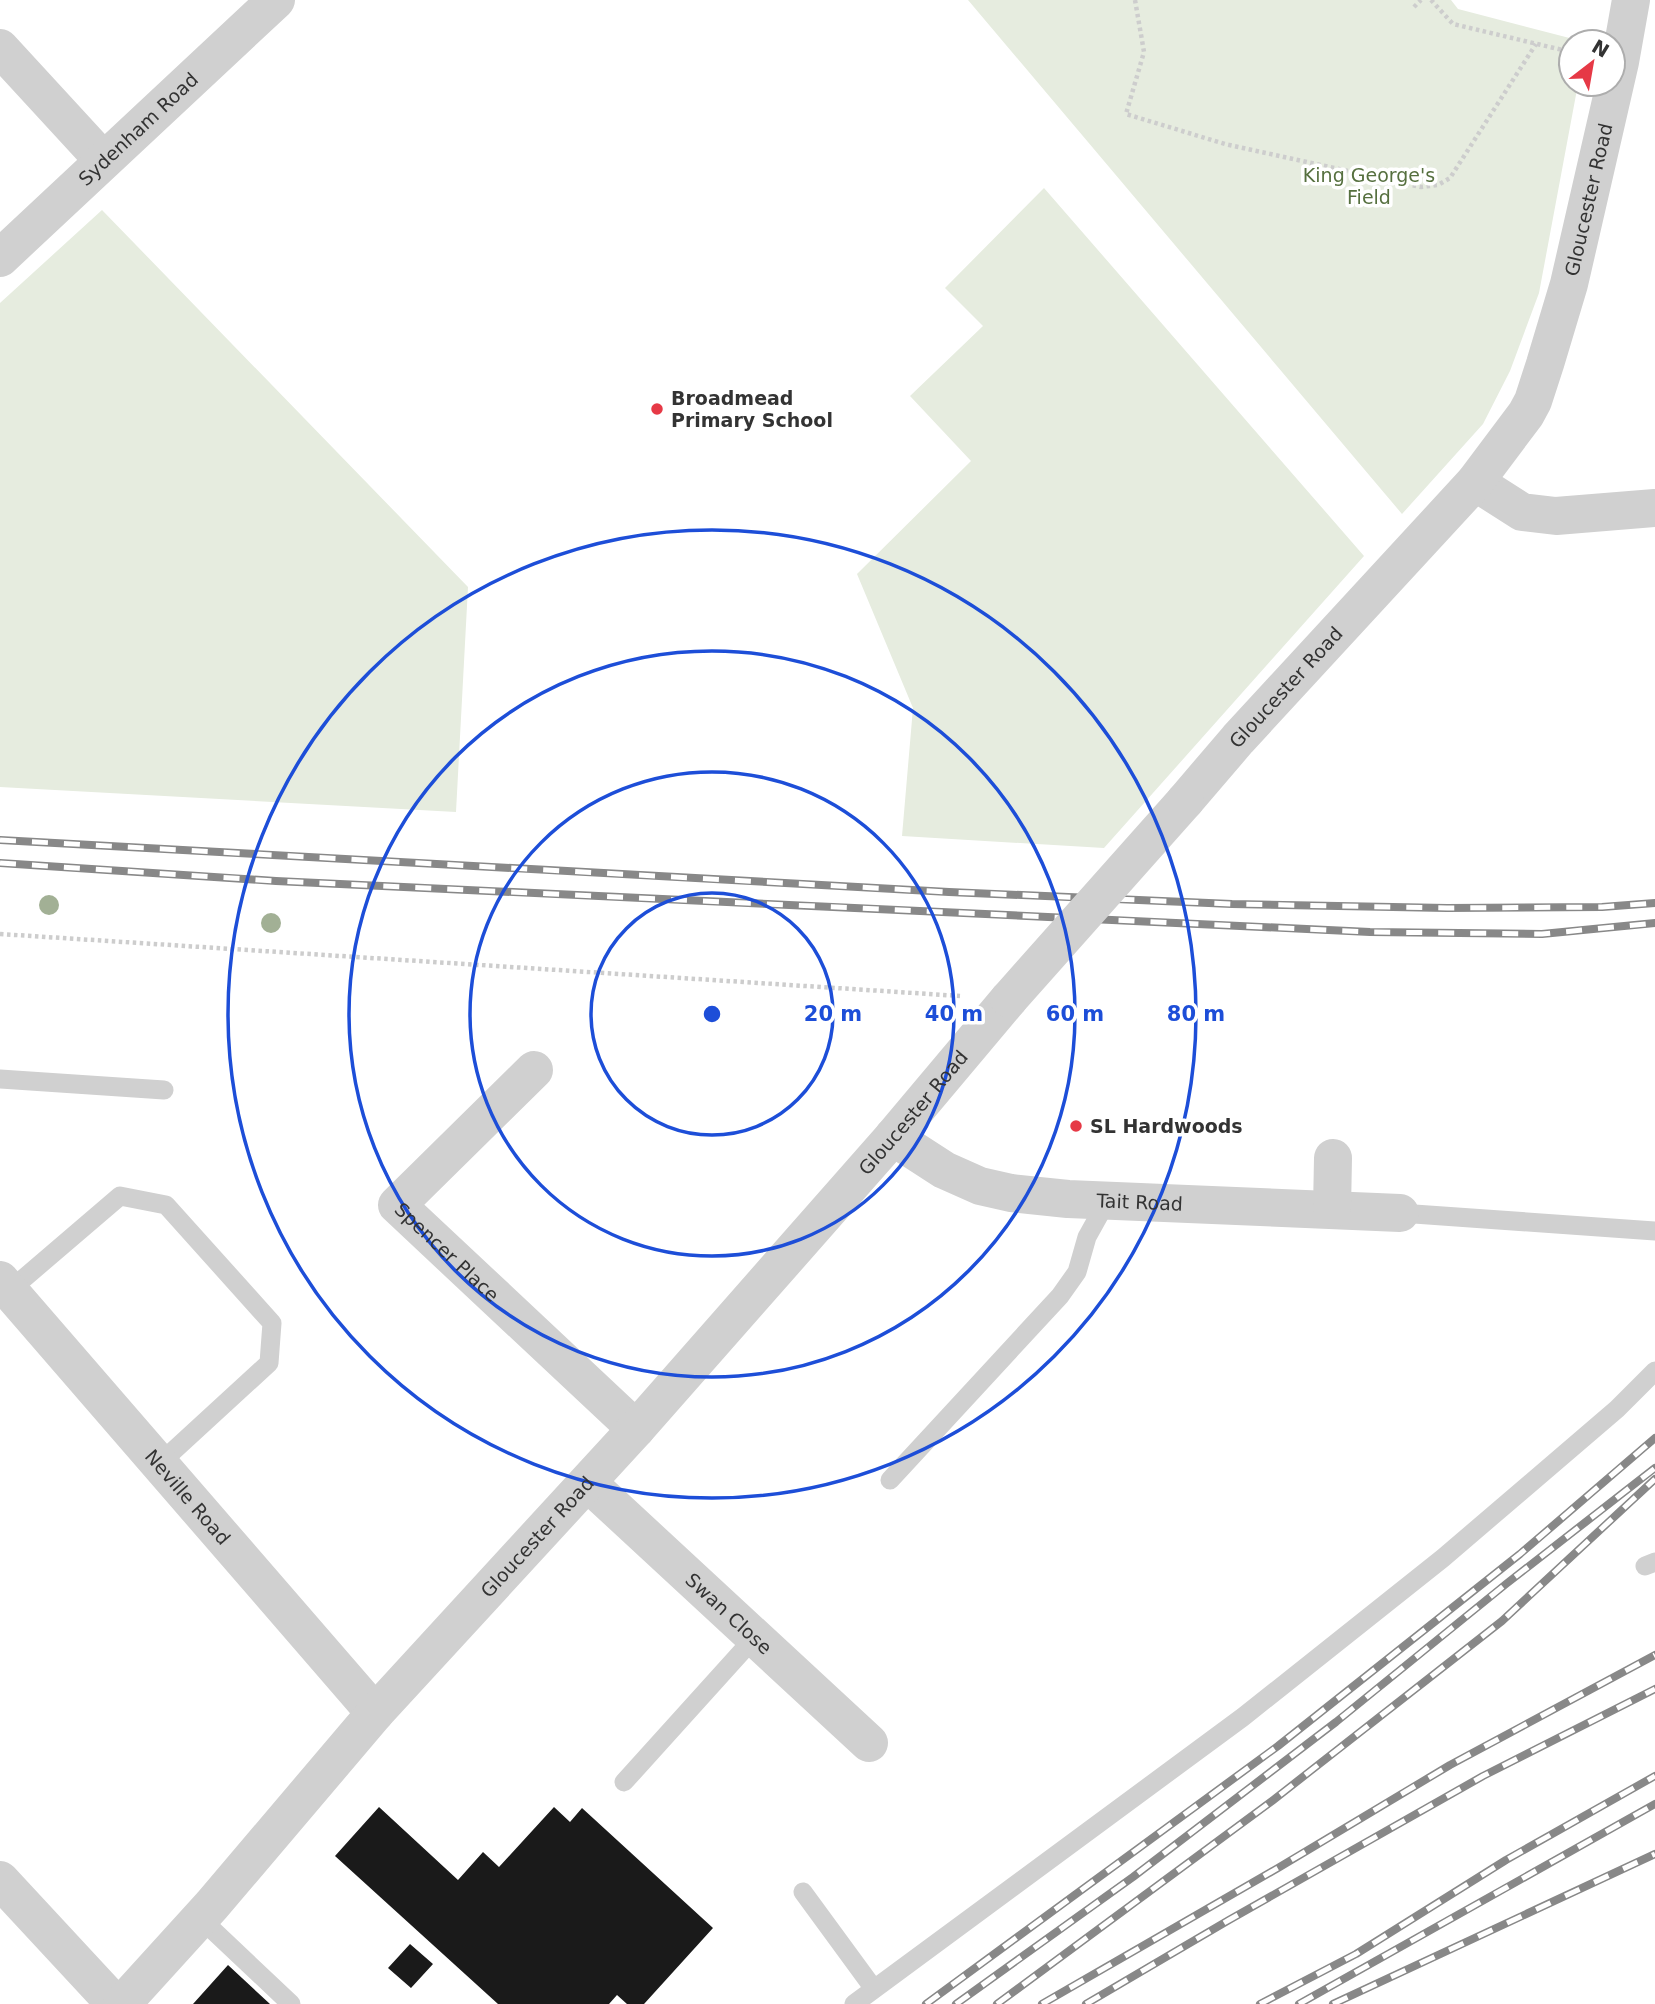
<svg xmlns="http://www.w3.org/2000/svg" width="1655" height="2004" font-family="'DejaVu Sans',sans-serif">
  <style>
    .green { fill: #e6ecdf }
    .building { fill: #1a1a1a }
    .lines { fill: none; stroke-linecap: round; stroke-linejoin: round }
    .path { stroke: #cdcdcd; stroke-width: 4.5; stroke-dasharray: 3.5 3.5; stroke-linecap: butt }
    .lane { stroke: #d0d0d0; stroke-width: 19 }
    .street { stroke: #d0d0d0; stroke-width: 38 }
    .rail-casing { stroke: #888; stroke-width: 8 }
    .rail { stroke: #fff; stroke-width: 5; stroke-dasharray: 16; stroke-linecap: butt }
    .street-bridge { stroke: #d0d0d0; stroke-width: 38 }
    .tree { fill: #a2b095 }
    .ring { fill: none; stroke: #1d4ed8; stroke-width: 3.5 }
    .poi-dot { fill: #e63946; stroke: #fff; stroke-width: 2.5 }
    .labels { text-anchor: middle; dominant-baseline: central; stroke-width: 7; stroke-linejoin: round; paint-order: stroke }
    .street-label { font-size: 19px; fill: #333; stroke: #fff }
    .park-label { font-size: 19px; fill: #56703f; stroke: #fff }
    .poi-label { font-size: 19px; font-weight: bold; fill: #333; stroke: #fff; text-anchor: start }
    .centre { fill: #1d4ed8; stroke: #fff; stroke-width: 3.5 }
    .ring-label { font-size: 21px; text-anchor: middle; font-weight: bold; fill: #1d4ed8; stroke: #fff; stroke-width: 7; stroke-linejoin: round; paint-order: stroke }
  </style>
  <rect width="100%" height="100%" fill="#fff"/>
  <path class="green" d="M968 0H1451L1458 9 1585 42H1571V84H1578L1539 293 1510 371 1483 424 1402 514Z
    M1044 188 1364 556 1104 848 902 836 913 708 857 574 971 461 910 396 983 326 945 288Z
    M102 210 468 587 456 812 0 787V303Z"/>
  <path class="building" d="M379 1807 458 1880 483 1852 499 1867 554 1807 570 1822 582 1808 713 1928 644 2004H627L617 1995 609 2004H498L335 1856Z
    M410 1944 433 1964 411 1988 388 1968Z
    M228 1965 270 2004H193Z"/>
  <g class="lines">
    <path class="path" d="M1135 0 1144 52 1126 114 1225 144 1421 187 1438 185 1450 178 1536 44
      M1431 0 1453 24 1571 52
      M1414 7 1421 0
      M0 934 960 996"/>
    <path class="lane" d="M0 1079 164 1090
      M1400 1213 1655 1231
      M9 1291 120 1196 166 1205 272 1323 269 1363 159 1464
      M890 1480 1060 1296 1077 1272 1087 1237 1107 1201
      M1645 1566 1655 1562
      M624 1782 755 1637
      M803 1892 874 1989
      M200 1918 291 2004
      M854 2004 1243 1717 1443 1558 1617 1409 1655 1371"/>
    <g class="street">
      <path d="M0 48 103 160"/>
      <path id="s1" d="M0 258 276 0"/>
      <path d="M1475 482 1522 512 1556 516 1655 508"/>
      <path id="s2" d="M1185 801 1238 739 1475 482 1526 414 1533 401 1545 364 1569 284 1620 62 1631 0"/>
      <path id="s3" d="M534 1070 397 1205 636 1429"/>
      <path id="s4" d="M893 1137 944 1170 980 1186 1011 1193 1068 1199 1400 1213"/>
      <path d="M1332 1209 1333 1158"/>
      <path id="s5" d="M0 1280 375 1713"/>
      <path id="s6" d="M588 1483 869 1743"/>
      <path d="M0 1880 115 2004"/>
      <path id="s7" d="M122 2004 212 1905 375 1713 636 1429 893 1137 1009 999"/>
    </g>
    <defs>
      <path id="rail" d="M0 840 949 892 1232 904 1447 908 1602 907 1655 903
        M0 863 276 881 1370 932 1542 934 1655 923
        M926 2004 1278 1746 1520 1554 1655 1438
        M956 2004 1133 1877 1336 1722 1506 1584 1655 1468
        M997 2004 1272 1801 1502 1621 1655 1479
        M1042 2004 1278 1868 1450 1765 1655 1655
        M1086 2004 1229 1920 1483 1776 1655 1689
        M1260 2004 1356 1954 1506 1860 1655 1776
        M1299 2004 1655 1804
        M1333 2004 1655 1854"/>
    </defs>
    <use href="#rail" class="rail-casing"/>
    <use href="#rail" class="rail"/>
    <path class="street-bridge" d="M1009 999 1185 801"/>
  </g>
  <g class="tree">
    <circle cx="49" cy="905" r="10"/>
    <circle cx="271" cy="923" r="10"/>
  </g>
  <g class="ring">
    <circle cx="712" cy="1014" r="121"/>
    <circle cx="712" cy="1014" r="242"/>
    <circle cx="712" cy="1014" r="363"/>
    <circle cx="712" cy="1014" r="484"/>
  </g>
  <g class="poi-dot">
    <circle cx="657" cy="409" r="7"/>
    <circle cx="1076" cy="1126" r="7"/>
  </g>
  <g class="labels">
    <g class="street-label">
      <text stroke="none"><textPath href="#s1" startOffset="189">Sydenham Road</textPath></text>
      <text stroke="none"><textPath href="#s2" startOffset="740">Gloucester Road</textPath></text>
      <text stroke="none"><textPath href="#s2" startOffset="152">Gloucester Road</textPath></text>
      <text stroke="none"><textPath href="#s7" startOffset="1192">Gloucester Road</textPath></text>
      <text stroke="none"><textPath href="#s4" startOffset="261">Tait Road</textPath></text>
      <text stroke="none"><textPath href="#s3" startOffset="261">Spencer Place</textPath></text>
      <text stroke="none"><textPath href="#s5" startOffset="287">Neville Road</textPath></text>
      <text stroke="none"><textPath href="#s7" startOffset="625">Gloucester Road</textPath></text>
      <text stroke="none"><textPath href="#s6" startOffset="192">Swan Close</textPath></text>
    </g>
    <g class="park-label">
      <text x="1369" y="175">King George's<tspan x="1369" dy="22">Field</tspan></text>
    </g>
    <g class="poi-label">
      <text x="671" y="398">Broadmead<tspan x="671" dy="22">Primary School</tspan></text>
      <text x="1090" y="1126">SL Hardwoods</text>
    </g>
  </g>
  <circle cx="712" cy="1014" r="10" class="centre"/>
  <g class="ring-label">
    <text x="833" y="1021">20 m</text>
    <text x="954" y="1021">40 m</text>
    <text x="1075" y="1021">60 m</text>
    <text x="1196" y="1021">80 m</text>
  </g>
  <g transform="translate(1592 63) rotate(31)"><circle r="33" fill="#ffffff" stroke="#adadad" stroke-width="2"/>
  <path d="M0-5L12 26L0 18L-12 26Z" fill="#e63946"/>
  <text y="-10" font-size="19" font-weight="bold" text-anchor="middle" fill="#333333">N</text>
  </g>
</svg>
